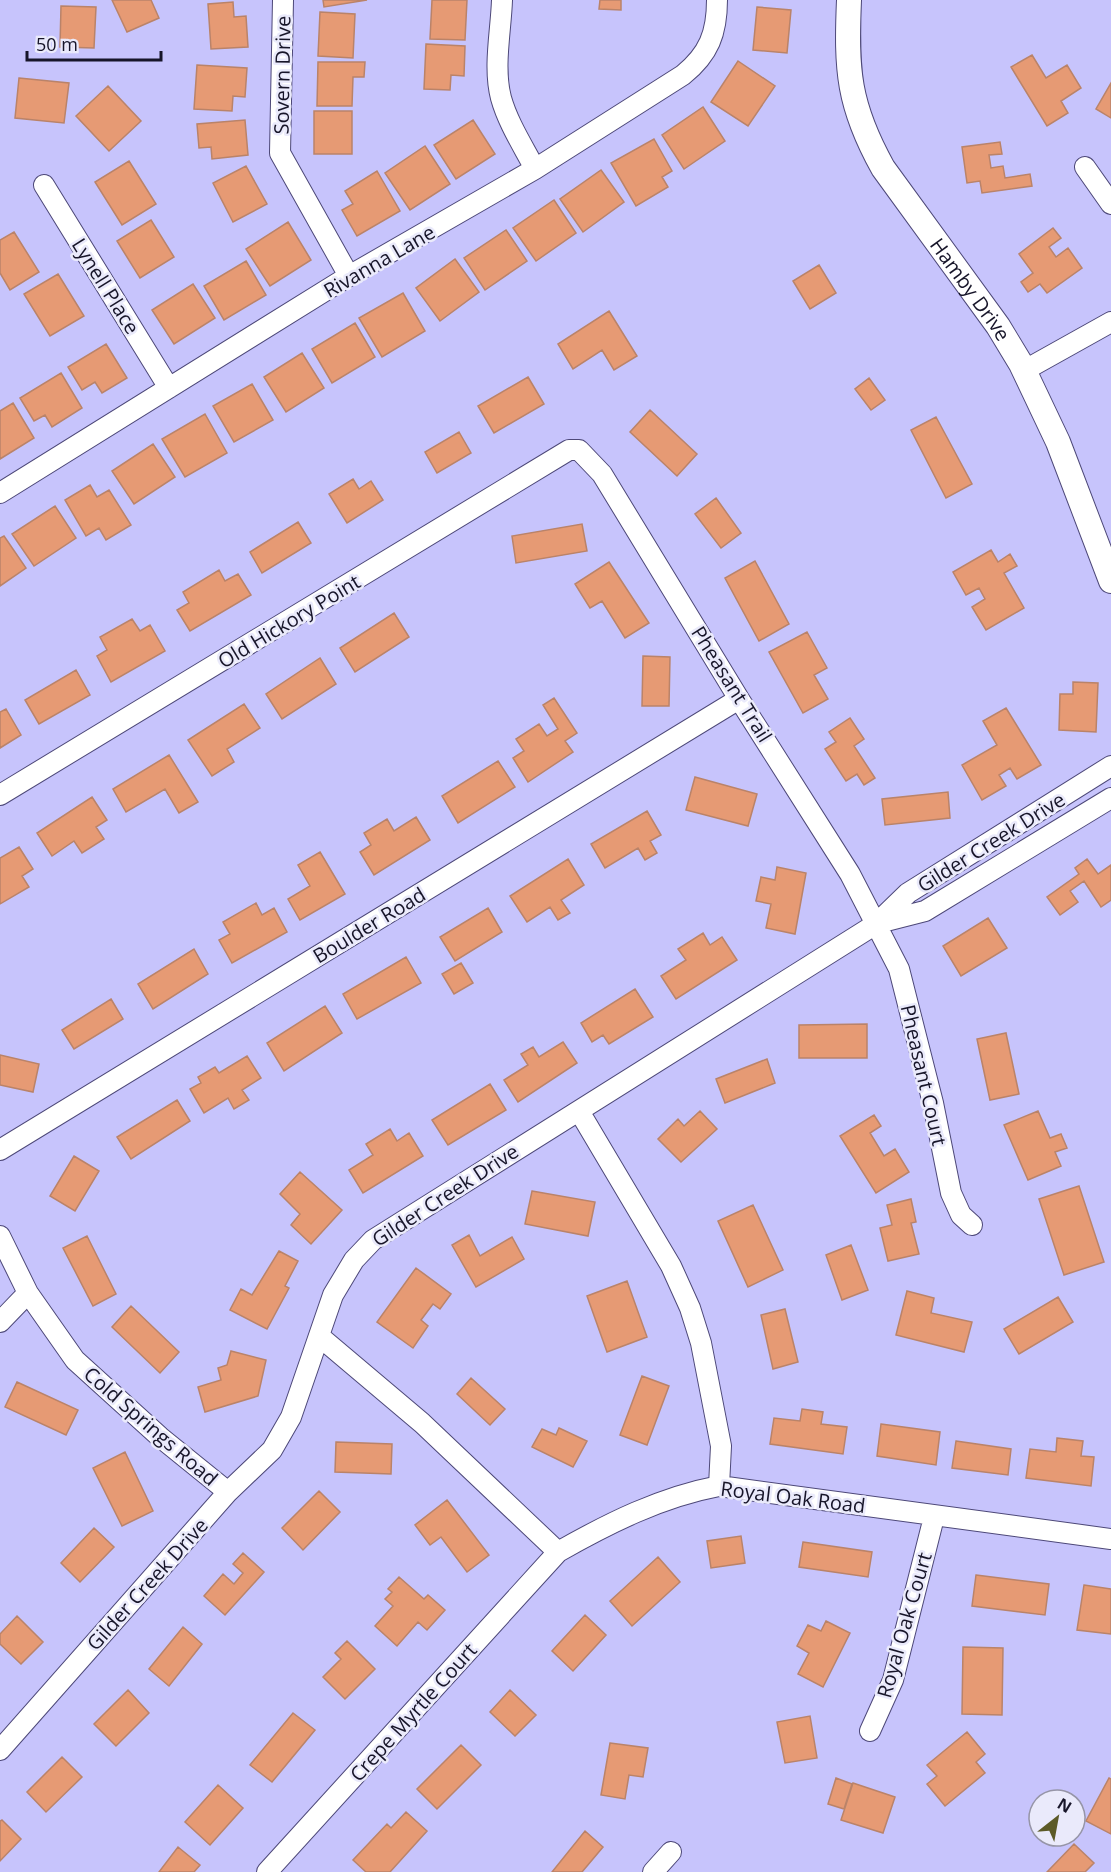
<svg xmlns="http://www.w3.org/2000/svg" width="1111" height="1872" font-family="'Open Sans',sans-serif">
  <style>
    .building { fill: #e69a74; stroke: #ba8369; stroke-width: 1.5 }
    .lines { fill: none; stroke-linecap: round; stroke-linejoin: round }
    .minor-casing { stroke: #4d4878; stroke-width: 22 }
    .tertiary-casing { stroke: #4d4878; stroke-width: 26 }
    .minor { stroke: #fff; stroke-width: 20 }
    .tertiary { stroke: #fff; stroke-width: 24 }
    .labels { text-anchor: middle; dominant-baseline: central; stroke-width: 5; stroke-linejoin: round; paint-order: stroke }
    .street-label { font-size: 20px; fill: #171529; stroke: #eaeafb }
  </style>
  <rect width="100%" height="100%" fill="#c7c4fc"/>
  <path class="building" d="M112 0H151L159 18 127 32Z
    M323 0H367L324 7Z
    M432 0H467L465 40 430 39Z
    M600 0H621V10L599 9Z
    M233 2 234 17 246 16 248 47 211 49 208 4Z
    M61 6 96 7 94 48 60 47Z
    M757 7 791 10 787 53 753 50Z
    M320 12 355 14 353 58 318 56Z
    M426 44 465 46 464 76 451 75 450 90 424 89Z
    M1032 55 1046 78 1067 65 1081 88 1061 101 1068 113 1047 126 1011 67Z
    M738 61 775 86 748 126 711 102Z
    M318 62H365L364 77H353L352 106H317Z
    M197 65 247 68 245 97 233 96 232 111 194 109Z
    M19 78 69 83 64 123 15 118Z
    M1111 83V118L1096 109Z
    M108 86 141 121 109 151 76 116Z
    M703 107 725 141 684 169 662 135Z
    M314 111H352V154H314Z
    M245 120 248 155 212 159 211 147 199 148 197 124Z
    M473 120 495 154 456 179 434 145Z
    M654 139 672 171 662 177 668 187 636 206 611 163Z
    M1000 142 1002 154 989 155 991 168 1003 166 1005 178 1030 174 1032 186 982 193 980 181 967 183 962 147Z
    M425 146 450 184 410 210 385 173Z
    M129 161 156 204 122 225 95 182Z
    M246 166 267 204 233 222 213 183Z
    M601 170 624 202 583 232 560 199Z
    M377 171 400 211 357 236 342 210 353 204 345 191Z
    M554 200 576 233 536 261 513 228Z
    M151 220 174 257 140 278 117 241Z
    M288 222 311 260 270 286 246 249Z
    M1053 228 1061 238 1049 247 1056 257 1068 248 1082 268 1047 293 1040 284 1028 292 1021 282 1033 273 1019 254Z
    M506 230 527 261 485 290 464 258Z
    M14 232 39 272 10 290 0 273V240Z
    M455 259 479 292 440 321 416 288Z
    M246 261 266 295 224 320 204 286Z
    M819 265 836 293 810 309 793 281Z
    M58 274 84 316 50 336 24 294Z
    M193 284 215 318 174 344 152 310Z
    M403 293 425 331 382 357 359 318Z
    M609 311 637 356 614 370 602 350 573 369 558 344Z
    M355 323 375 357 332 383 312 349Z
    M106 344 127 378 102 393 95 382 82 390 68 367Z
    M302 353 324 388 286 412 264 377Z
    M61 373 82 408 52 427 45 415 34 421 20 398Z
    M528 377 544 404 494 433 478 406Z
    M869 378 885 400 871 410 855 389Z
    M252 384 273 420 234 442 213 406Z
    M13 403 34 438 0 459V411Z
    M650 410 697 454 677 476 630 432Z
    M205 414 227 453 185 477 162 439Z
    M936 417 972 484 946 498 911 430Z
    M459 432 471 453 437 473 425 452Z
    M153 444 175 477 134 504 112 471Z
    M353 479 359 489 371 481 383 500 347 523 329 494Z
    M90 485 97 497 109 490 131 525 106 540 99 528 86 536 65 500Z
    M716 498 741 533 721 548 695 514Z
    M55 506 76 538 34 566 12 534Z
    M298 522 311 543 262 573 250 552Z
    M582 524 587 551 516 563 512 536Z
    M4 536 26 568 0 586V538Z
    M991 550 998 562 1010 554 1017 566 1004 573 1024 608 986 630 972 607 985 599 979 588 966 595 953 572Z
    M755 561 789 624 759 641 725 578Z
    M609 562 649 623 625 638 602 601 590 608 575 584Z
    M219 570 225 581 238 574 251 595 190 631 177 610 189 603 183 592Z
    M394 613 409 637 355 672 340 648Z
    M132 619 140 631 150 625 165 651 111 682 97 656 107 650 100 637Z
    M807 632 827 668 814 675 828 699 803 713 769 652Z
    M643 656 670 657 669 706H642Z
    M320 658 336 684 282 719 266 694Z
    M76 670 90 695 39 724 25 700Z
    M1073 682 1098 683 1096 732 1059 730 1060 694H1073Z
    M554 698 577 733 565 741 573 752 528 782 513 758 524 751 516 739 539 724 547 736 558 729 543 705Z
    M244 704 260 728 227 749 234 762 212 776 188 740Z
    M1006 708 1041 765 1017 779 1010 768 999 775 1006 786 982 800 962 765 997 745 983 721Z
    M6 709 21 735 0 748V712Z
    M850 718 864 739 854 746 875 778 864 785 857 774 846 781 825 749 836 742 829 732Z
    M169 755 198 802 179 813 165 789 126 812 113 789Z
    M498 761 515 787 458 823 442 796Z
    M695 777 757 794 748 826 686 810Z
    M948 792 950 818 885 825 882 799Z
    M92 797 107 820 96 827 104 839 82 853 74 841 52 856 37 833Z
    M647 811 661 835 650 841 657 853 645 860 638 848 605 868 591 844Z
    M416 817 430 840 374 875 360 852 371 845 364 833 387 819 394 831Z
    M19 847 33 869 22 876 29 887 0 904V858Z
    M320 852 345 894 300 920 288 899 310 886 298 865Z
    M568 859 584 885 561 900 570 913 558 920 550 907 527 922 510 896Z
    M1087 859 1098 874 1111 865V900L1101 907 1084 881 1070 891 1078 902 1060 915 1047 897 1079 874 1075 868Z
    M777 867 806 873 795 934 766 928 771 904 756 901 761 877 775 880Z
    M256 903 262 915 274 908 287 932 232 963 219 940 230 934 223 922Z
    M488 908 502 932 455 961 440 937Z
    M988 918 1007 948 961 976 943 946Z
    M703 933 710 945 722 937 737 960 676 999 661 976 686 960 678 949Z
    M194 949 208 974 153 1009 138 984Z
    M406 957 421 983 357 1019 343 994Z
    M461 963 473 983 454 994 442 974Z
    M635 989 653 1017 609 1044 603 1035 592 1042 581 1023Z
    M111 999 123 1019 74 1049 62 1030Z
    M325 1006 342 1033 284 1071 267 1043Z
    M867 1024V1058H799V1025Z
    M1006 1033 1019 1094 990 1100 977 1039Z
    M563 1042 577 1063 518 1102 504 1080 528 1065 521 1054 533 1047 539 1057Z
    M0 1055 39 1064 33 1092 0 1085Z
    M247 1056 261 1078 242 1090 249 1100 234 1109 228 1098 204 1113 190 1089 201 1083 198 1077 215 1067 219 1073Z
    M767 1059 775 1083 725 1103 716 1079Z
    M490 1084 506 1110 448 1145 432 1120Z
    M177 1100 190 1121 131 1159 117 1137Z
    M700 1111 717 1129 681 1162 658 1139 678 1119 684 1126Z
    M1038 1111 1050 1138 1061 1134 1067 1148 1055 1152 1061 1166 1028 1180 1004 1125Z
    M874 1115 881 1126 870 1133 884 1156 895 1149 909 1172 876 1193 840 1136Z
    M390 1129 397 1141 409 1133 423 1156 363 1193 349 1170 373 1155 366 1144Z
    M74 1156 99 1171 75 1211 50 1196Z
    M300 1172 342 1210 311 1244 291 1225 300 1214 280 1194Z
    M1079 1186 1104 1262 1064 1275 1039 1199Z
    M532 1191 595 1202 588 1236 525 1224Z
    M911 1199 916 1222 911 1223 919 1254 888 1261 880 1228 892 1225 887 1205Z
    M753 1205 783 1270 748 1287 718 1221Z
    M469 1235 480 1256 512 1237 524 1259 476 1287 452 1245Z
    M87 1236 116 1294 93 1306 63 1248Z
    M851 1245 868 1290 842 1300 826 1255Z
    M279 1251 298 1261 285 1286 289 1288 267 1329 230 1310 241 1289 252 1295Z
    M416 1268 451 1294 440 1309 433 1304 421 1320 428 1326 413 1348 377 1322Z
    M627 1281 647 1337 607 1352 587 1296Z
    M907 1291 934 1298 931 1313 972 1322 964 1352 896 1335Z
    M1058 1297 1073 1322 1019 1354 1004 1329Z
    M131 1306 179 1352 160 1373 112 1327Z
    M785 1309 798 1362 773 1369 761 1315Z
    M231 1351 266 1360 258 1396 205 1412 198 1387 221 1380 218 1368 227 1365Z
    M642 1376 669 1386 647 1445 620 1435Z
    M471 1378 505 1409 490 1425 457 1394Z
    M17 1382 78 1410 66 1435 5 1407Z
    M802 1409 823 1412 821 1424 847 1427 843 1454 770 1444 774 1418 800 1421Z
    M881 1424 940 1432 936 1465 877 1456Z
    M559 1428 587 1441 573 1467 532 1447 542 1429 556 1435Z
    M1057 1438 1083 1441 1081 1456 1094 1457 1091 1486 1026 1478 1030 1449 1056 1452Z
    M956 1441 1011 1449 1008 1475 952 1468Z
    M336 1442 392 1444 391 1474 335 1472Z
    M125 1452 153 1511 122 1526 93 1468Z
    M319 1491 340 1512 303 1550 282 1528Z
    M447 1500 489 1555 467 1572 441 1537 430 1545 415 1525Z
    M94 1528 114 1547 80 1582 61 1563Z
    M741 1536 745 1563 711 1568 707 1541Z
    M803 1542 872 1552 868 1577 799 1567Z
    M243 1553 264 1572 225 1615 204 1596 223 1574 234 1584 243 1573 233 1564Z
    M658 1557 680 1582 632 1626 610 1601Z
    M976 1575 1049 1584 1045 1615 972 1606Z
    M399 1577 424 1599 428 1595 445 1610 427 1630 418 1622 397 1646 375 1626 393 1606 385 1599 392 1592 388 1589Z
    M1084 1585 1111 1589V1634L1077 1630Z
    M585 1615 606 1635 573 1671 552 1651Z
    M17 1616 43 1642 21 1664 0 1644V1634Z
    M826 1621 850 1633 823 1687 798 1674 809 1653 797 1646 808 1625 821 1631Z
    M183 1627 202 1644 169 1686 149 1669Z
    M347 1641 375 1669 345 1699 323 1677 341 1659 335 1653Z
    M963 1647 1003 1648 1002 1715 962 1714Z
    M128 1690 149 1713 116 1746 94 1724Z
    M510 1690 536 1715 515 1736 490 1712Z
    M293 1713 315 1730 272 1782 250 1765Z
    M810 1716 817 1758 785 1763 777 1722Z
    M967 1732 985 1754 976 1762 985 1773 945 1806 927 1784 937 1776 927 1765Z
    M610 1743 648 1748 643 1777 629 1775 625 1799 601 1795Z
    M461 1745 481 1765 437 1809 417 1789Z
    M62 1757 82 1777 46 1812 27 1792Z
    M836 1778 852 1784 844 1809 828 1804Z
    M1109 1778 1111 1779V1834L1086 1821Z
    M853 1783 895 1797 883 1833 841 1820Z
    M218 1785 243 1808 210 1845 185 1822Z
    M406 1812 427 1831 390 1872H366L353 1860 387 1824 391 1828Z
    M2 1820 21 1839 0 1861V1821Z
    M585 1831 603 1847 582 1872H552Z
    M1074 1844 1094 1863 1085 1872H1047Z
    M178 1847 200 1865 194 1872H159Z"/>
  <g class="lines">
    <defs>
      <path id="minor" d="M283 0 280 153 349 276
        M502 0C501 31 493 67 501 98 508 123 523 146 535 169
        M1085 167 1111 204
        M44 185 169 388
        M1025 370 1111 322
        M0 493 349 276 535 169 683 75C709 54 717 33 717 0
        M0 795 569 450H579L602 474 739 699 850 874 899 969 933 1103 951 1193 961 1215 972 1225
        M878 923 925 911 1111 798
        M579 1111 671 1266 690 1308 701 1343 721 1446 719 1486
        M0 1150 739 699
        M0 1236 28 1293 75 1360 160 1437 228 1492
        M0 1322 28 1293
        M319 1336 422 1423 558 1552
        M870 1731 893 1680 934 1517
        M0 1750 228 1492 272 1450 291 1417 333 1295 354 1260 373 1240 876 924 908 893 1111 766
        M267 1872 558 1552C609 1523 661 1497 719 1486L1111 1539
        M653 1872 671 1852"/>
      <g id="tertiary">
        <path id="s1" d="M849 0C846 70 848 105 883 168L998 326 1021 364 1058 442 1111 581"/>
      </g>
    </defs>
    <use href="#minor" class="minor-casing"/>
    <use href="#tertiary" class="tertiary-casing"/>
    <use href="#minor" class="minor"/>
    <use href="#tertiary" class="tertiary"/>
  </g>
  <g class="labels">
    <g class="street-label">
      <text transform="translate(282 75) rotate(-89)">Sovern Drive</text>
      <text transform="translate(379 261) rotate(-30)">Rivanna Lane</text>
      <text transform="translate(106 286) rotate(58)">Lynell Place</text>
      <text stroke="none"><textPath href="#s1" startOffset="324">Hamby Drive</textPath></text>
      <text transform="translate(289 621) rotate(-31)">Old Hickory Point</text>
      <text transform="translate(732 684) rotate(58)">Pheasant Trail</text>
      <text transform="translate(991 842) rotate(-32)">Gilder Creek Drive</text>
      <text transform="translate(369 925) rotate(-31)">Boulder Road</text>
      <text transform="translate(924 1075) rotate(77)">Pheasant Court</text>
      <text transform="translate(445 1195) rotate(-33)">Gilder Creek Drive</text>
      <text transform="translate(151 1426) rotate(41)">Cold Springs Road</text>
      <text transform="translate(793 1497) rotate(7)">Royal Oak Road</text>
      <text transform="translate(147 1584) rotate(-48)">Gilder Creek Drive</text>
      <text transform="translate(904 1625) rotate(-74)">Royal Oak Court</text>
      <text transform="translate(413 1712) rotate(-48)">Crepe Myrtle Court</text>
    </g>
  </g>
  <g transform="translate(1057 1818) rotate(31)"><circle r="28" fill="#eaeafb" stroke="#9695a7" stroke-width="1.5"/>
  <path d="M0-4.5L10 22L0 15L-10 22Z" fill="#5c5a27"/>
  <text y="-9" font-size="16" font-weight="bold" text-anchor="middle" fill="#171529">N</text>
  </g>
  <path d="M27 51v9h134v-9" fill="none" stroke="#171529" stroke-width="3"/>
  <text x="36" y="51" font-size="18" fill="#171529" stroke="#eaeafb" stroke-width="4.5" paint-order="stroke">50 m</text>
</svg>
